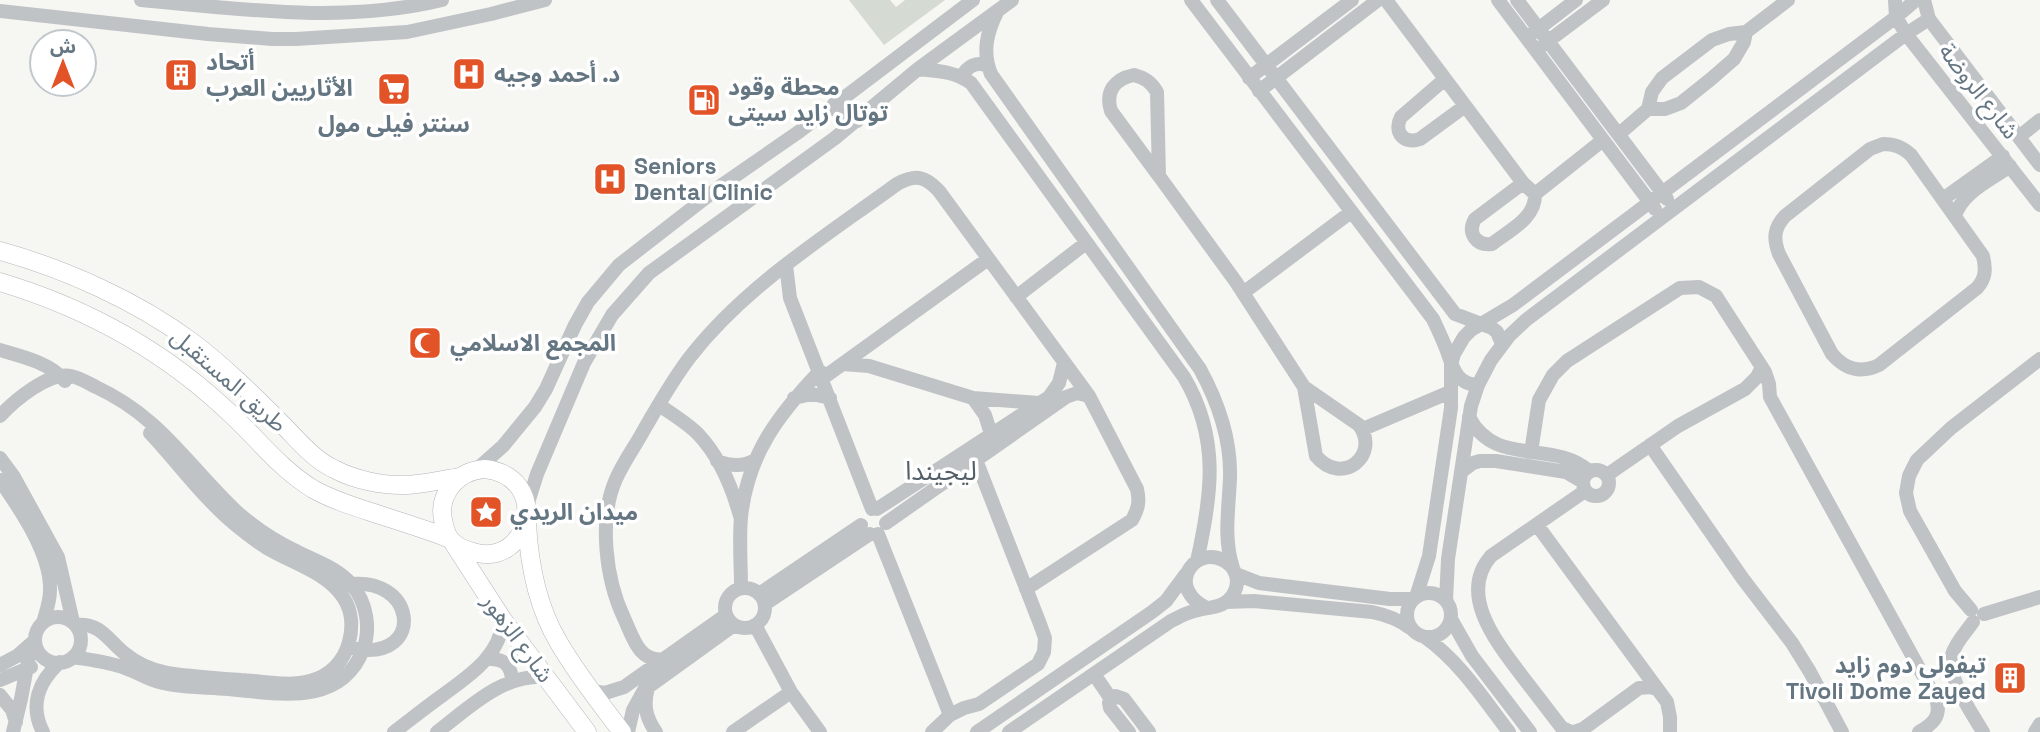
<svg xmlns="http://www.w3.org/2000/svg" width="2040" height="732" font-family="'Space Grotesk','Noto Sans Arabic',sans-serif">
  <style>
    .green { fill: #d5dbd2 }
    .lines { fill: none; stroke-linecap: round; stroke-linejoin: round }
    .major-casing { stroke: #b2b7ba; stroke-width: 19 }
    .minor { stroke: #bfc3c6; stroke-width: 14 }
    .major { stroke: #fff; stroke-width: 18 }
    .labels { text-anchor: middle; dominant-baseline: central; stroke-width: 7; stroke-linejoin: round; paint-order: stroke }
    .poi-label { font-size: 23px; font-weight: bold; fill: #657683; stroke: #fff; text-anchor: start }
    .street-label { font-size: 23px; fill: #657683; stroke: #fff }
    .quarter-label { font-size: 26px; fill: #535f68; stroke: #fff }
  </style>
  <rect width="100%" height="100%" fill="#f6f6f2"/>
  <path class="green" d="M849 0H890L896 7 905 0H945L884 45Z"/>
  <g class="lines">
    <defs>
      <path id="major" d="M0 251C65 269 137 301 192 342 224 366 254 396 282 424 298 440 313 459 334 469 355 480 383 486 407 485 424 484 442 480 459 477
        M0 282C87 308 168 353 234 417 260 442 282 470 313 489 334 501 359 508 383 516 405 523 427 530 448 538
        M485 469C552 477 530 569 473 552 465 550 455 545 450 539 447 535 445 529 444 524 436 496 456 471 485 469Z
        M527 523C529 563 538 608 559 643 577 674 600 703 622 732
        M454 544 503 620 587 732"/>
    </defs>
    <use href="#major" class="major-casing"/>
    <path class="minor" d="M141 0C241 9 343 24 442 0
      M1191 0 1433 319C1438 330 1443 340 1447 351 1453 368 1456 384 1478 385
      M1217 0 1455 314 1492 328 1497 332 1502 344
      M1386 0 1523 183 1535 194 1603 140
      M1498 0 1655 209
      M1517 0 1667 199
      M1895 0 1896 17 1906 34 2040 205
      M1924 0 1929 19 2040 165
      M0 11 208 34 272 39H296L407 32 491 14 545 0
      M997 12C987 32 982 52 991 74L1200 369C1218 402 1231 439 1230 477 1229 508 1223 538 1233 568
      M1533 33 1576 0
      M1543 45 1603 0
      M918 69C938 71 954 71 971 83L1184 377C1220 438 1212 495 1197 561
      M1134 75C1145 78 1151 82 1157 92L1159 176 1111 111C1105 92 1114 79 1134 75Z
      M962 77C967 66 977 61 988 66
      M1249 78 1352 0
      M1445 79 1401 117C1393 132 1404 145 1420 139L1465 106
      M1259 91 1378 0
      M834 104C839 115 846 120 857 121
      M1648 109 1652 92 1662 78 1712 40 1729 34 1746 32 1788 0
      M1619 134 1648 109H1665L1681 103 1711 79 1734 59 1744 42 1746 32
      M2019 137 2040 120
      M1883 144C1895 144 1902 147 1911 155L1983 256C1986 269 1986 278 1977 288L1879 365C1860 374 1845 369 1832 354L1779 254C1773 238 1774 228 1785 216L1870 149Z
      M1159 176 1236 282 1304 387
      M1523 183 1475 219C1467 233 1476 246 1492 244 1510 230 1536 218 1535 194
      M1943 199 2003 156
      M1955 216C1962 192 1991 180 2010 166
      M786 265 790 298 872 509
      M1243 293 1351 212
      M1016 297 1086 243
      M0 350C21 356 51 363 65 381
      M843 364 869 366 973 398 1039 403
      M823 378 988 259
      M1304 387 1359 425C1381 455 1342 487 1316 456Z
      M794 398 812 394 830 398
      M973 398 985 415 991 434
      M659 405C672 414 687 423 698 434 719 456 732 487 740 516
      M0 416C14 401 49 371 71 376 80 378 88 383 96 387 161 417 187 465 237 512 254 527 273 540 294 550 314 561 337 567 352 585 367 603 371 629 363 650 340 708 276 693 228 689 205 687 181 688 159 682 147 679 137 672 125 668 109 662 91 660 73 657
      M1469 417C1495 468 1553 439 1589 471
      M1363 429 1450 392
      M1650 445 1743 579 1792 643 1810 672 1842 732
      M1531 452 1539 400 1553 375 1567 361 1680 288 1699 287 1716 296 1765 372 1769 384 1770 397 1936 699C1942 716 1933 724 1919 732
      M0 458 14 477 58 557 73 622
      M717 461C731 466 742 467 756 460
      M1583 483a13 13 0 1 1 26 0a13 13 0 1 1-26 0Z
      M476 470 503 446 535 407 546 389 575 325 588 302 619 265 722 185 800 131 973 0
      M1461 472 1473 463 1480 461H1496L1566 472 1583 482
      M1607 475 1678 426 1745 389 1757 377 1762 367
      M0 480C20 509 51 554 50 590 50 602 46 612 43 623
      M527 506 537 474 584 363 612 315 649 273 835 138 918 69 1012 0
      M877 509 1049 397 1059 383 1064 363
      M886 523 1066 397 1077 393 1089 396
      M1537 525 1667 702 1670 717V732
      M878 534 950 715
      M1236 574 1259 583 1390 599H1414
      M344 585C416 572 427 660 356 649
      M741 588C741 565 739 540 741 517 748 454 778 415 820 371
      M725 608a20 20 0 1 1 40 0a20 20 0 1 1-40 0Z
      M1407 615a22 22 0 1 1 44 0a22 22 0 1 1-44 0Z
      M759 594 861 525
      M1416 597 1429 556 1451 408V365L1454 354 1464 337 1471 330 1513 305 1896 17 1916 0
      M1446 601 1448 559 1471 406 1478 385 1491 360 1509 336 1526 320 1906 34 1929 19
      M1226 602 1254 601 1372 612C1387 615 1398 619 1410 628
      M765 604 870 534
      M1971 610 1955 591 1910 511 1906 493 1909 476 1917 460 1951 428 2040 359
      M1984 614 2040 597
      M35 640a23 23 0 1 1 46 0a23 23 0 1 1-46 0Z
      M1451 619 1472 656 1530 732
      M1973 622C1966 632 1955 643 1952 655 1946 677 1972 713 1983 732
      M76 625C101 623 107 639 124 653 136 663 151 670 167 673 191 677 216 678 241 680 263 681 288 687 310 681 329 676 344 662 349 642 353 627 352 610 343 597 326 572 292 563 267 548 257 542 247 534 237 526 205 500 179 464 150 433
      M755 625 791 692 820 732
      M1425 637C1460 662 1483 698 1509 732
      M487 659C503 658 511 664 512 680
      M664 659C639 663 633 637 624 618 606 580 598 519 616 479 624 461 636 445 645 428 659 404 673 379 690 357 745 286 826 236 897 184 916 174 925 176 939 191L1089 396 1137 489C1140 502 1138 509 1132 520L1026 589
      M0 665 17 656 33 642
      M1094 674 1111 699
      M0 680 31 667
      M648 688C643 705 646 718 656 732
      M592 691 605 693 624 687 726 615
      M0 695 12 710 16 722
      M13 732 21 699 31 645
      M43 732C29 705 39 681 60 662
      M394 732C410 720 426 707 443 695 470 675 500 656 503 620
      M437 732C470 707 502 674 546 677
      M628 732 633 710 644 690 734 625
      M733 732 791 692
      M932 732 950 715 964 708 979 704 1038 664 1044 652 1045 638 1040 624 976 460
      M977 732 1152 612 1166 601 1186 574
      M1009 732 1171 621C1177 618 1184 614 1191 612 1206 606 1225 610 1234 593 1248 565 1208 543 1190 568 1179 584 1191 600 1205 607
      M1129 732 1110 708 1109 703 1115 696 1124 699 1149 732
      M1571 732 1562 728C1549 711 1536 694 1522 676 1498 644 1457 595 1491 556L1585 491
      M1574 732 1583 729 1639 688 1650 687 1657 689
      M2035 732 2040 724"/>
    <use href="#major" class="major"/>
  </g>
  <defs>
    <symbol id="hospital-square" viewBox="-11 -11 22 22"><rect x="-9" y="-9" width="18" height="18" rx="4" fill="#e25327" stroke="#fff"/><path d="M-5-5h3v3.5h4V-5h3V5h-3V1.5h-4V5h-3Z" fill="#fff"/></symbol>
    <symbol id="building-square" viewBox="-11 -11 22 22"><rect x="-9" y="-9" width="18" height="18" rx="4" fill="#e25327" stroke="#fff"/><path d="M-4-6H4V6H1V3H-1V6H-4ZM-2.5-4.3h1.7v1.8h-1.7ZM.8-4.3h1.7v1.8H.8ZM-2.5-1h1.7V.8h-1.7ZM.8-1h1.7V.8H.8Z" fill="#fff"/></symbol>
    <symbol id="supermarket-square" viewBox="-11 -11 22 22"><rect x="-9" y="-9" width="18" height="18" rx="4" fill="#e25327" stroke="#fff"/><path d="M-6-5.5h2.5l.6 2H6L4.5 2H-2.5L-4.4-4H-6ZM-1.5 3.2a1.3 1.3 0 1 0 .1 0ZM3 3.2a1.3 1.3 0 1 0 .1 0Z" fill="#fff"/></symbol>
    <symbol id="fuel-square" viewBox="-11 -11 22 22"><rect x="-9" y="-9" width="18" height="18" rx="4" fill="#e25327" stroke="#fff"/><path d="M-5.5-6h7V0h2V4h1.3V-2.5L3-4.5l.8-.8L6-3V5H2.5V1h-1V6h-7ZM-4.2-4.7v3.2H.2V-4.7Z" fill="#fff"/></symbol>
    <symbol id="mosque-square" viewBox="-11 -11 22 22"><rect x="-9" y="-9" width="18" height="18" rx="4" fill="#e25327" stroke="#fff"/><path d="M3.5-4.9A6 6 0 1 0 3.5 4.9A5 5 0 1 1 3.5-4.9Z" fill="#fff"/></symbol>
    <symbol id="sight-square" viewBox="-11 -11 22 22"><rect x="-9" y="-9" width="18" height="18" rx="4" fill="#e25327" stroke="#fff"/><path d="M0-6L1.8-2.2L6-1.7L2.9 1.2L3.7 5.4L0 3.3L-3.7 5.4L-2.9 1.2L-6-1.7L-1.8-2.2Z" fill="#fff"/></symbol>
  </defs>
  <g fill-rule="evenodd">
    <use href="#hospital-square" x="450" y="55" width="38" height="38"/>
    <use href="#building-square" x="162" y="56" width="38" height="38"/>
    <use href="#supermarket-square" x="375" y="70" width="38" height="38"/>
    <use href="#fuel-square" x="685" y="81" width="38" height="38"/>
    <use href="#hospital-square" x="591" y="160" width="38" height="38"/>
    <use href="#mosque-square" x="406" y="324" width="38" height="38"/>
    <use href="#sight-square" x="467" y="493" width="38" height="38"/>
    <use href="#building-square" x="1991" y="659" width="38" height="38"/>
  </g>
  <g class="labels">
    <g class="poi-label">
      <text x="206" y="62">أتحاد<tspan x="206" dy="26">الأثاريين العرب</tspan></text>
      <text x="494" y="74">د. أحمد وجيه</text>
      <text x="728" y="87">محطة وقود<tspan x="728" dy="26">توتال زايد سيتى</tspan></text>
      <text x="394" y="124" text-anchor="middle">سنتر فيلى مول</text>
      <text x="634" y="166">Seniors<tspan x="634" dy="26">Dental Clinic</tspan></text>
      <text x="450" y="343">المجمع الاسلامي</text>
      <text x="510" y="512">ميدان الريدي</text>
      <text x="1986" y="665" text-anchor="end">تيفولى دوم زايد<tspan x="1986" dy="26">Tivoli Dome Zayed</tspan></text>
    </g>
    <g class="street-label">
      <text transform="translate(1979 91) rotate(52)">شارع الروضة</text>
      <text transform="translate(229 380) rotate(41)">طريق المستقبل</text>
      <text transform="translate(518 638) rotate(54)">شارع الزهور</text>
    </g>
    <g class="quarter-label">
      <text x="941" y="471">ليجيندا</text>
    </g>
  </g>
  <g transform="translate(63 63)"><circle r="33" fill="#ffffff" stroke="#c1c8cd" stroke-width="2"/>
  <path d="M0-5L12 26L0 18L-12 26Z" fill="#e25327"/>
  <text y="-10" font-size="19" font-weight="bold" text-anchor="middle" fill="#657683">ش</text>
  </g>
</svg>
